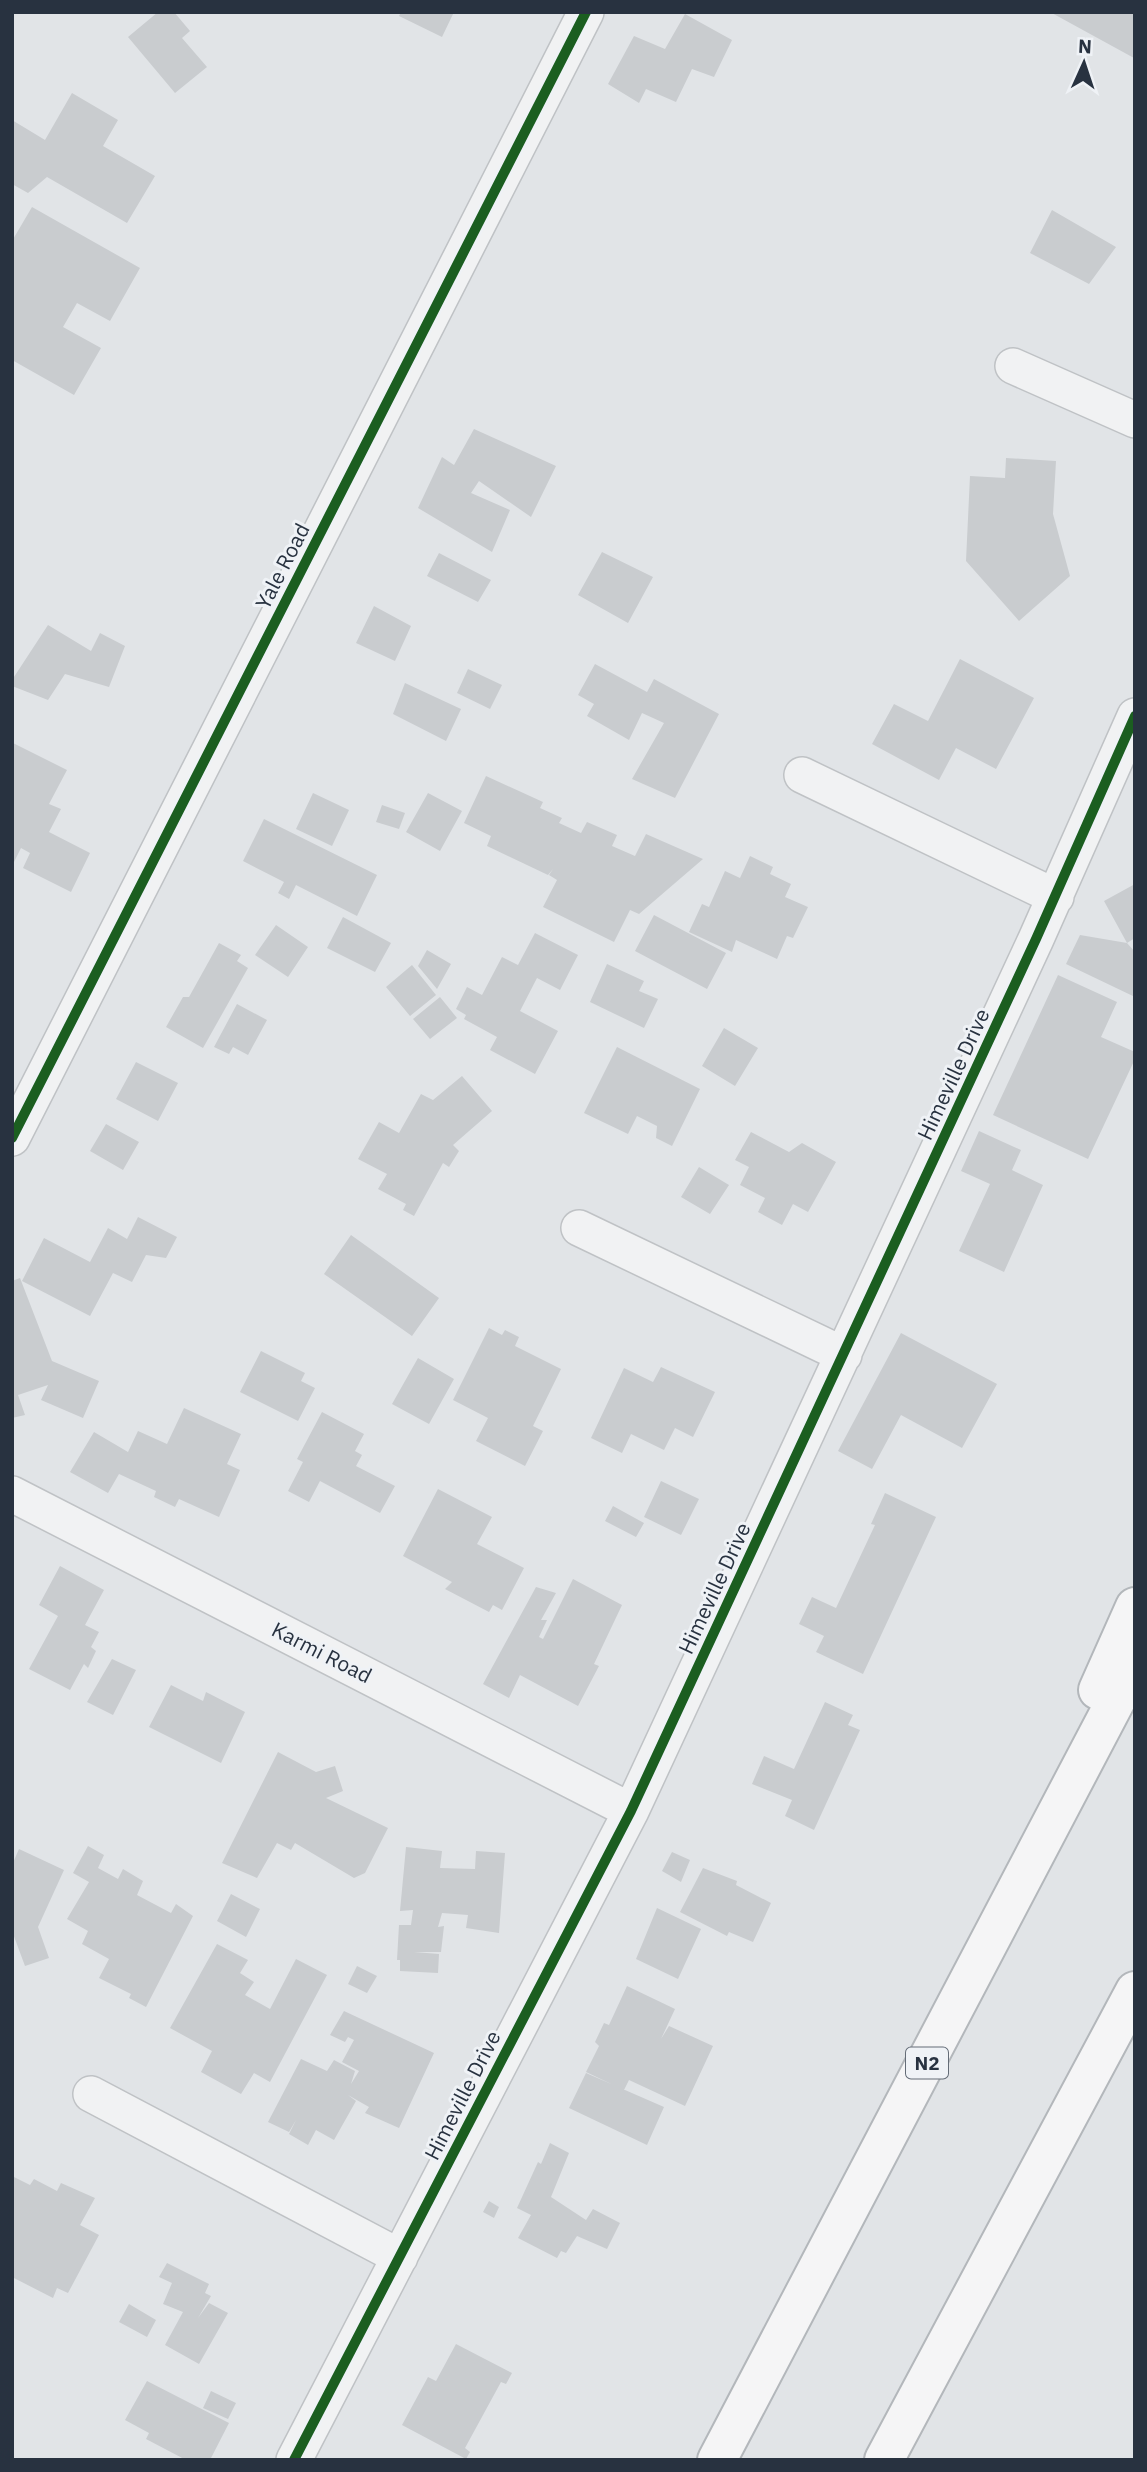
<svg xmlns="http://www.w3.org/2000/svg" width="1147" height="2472" font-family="'IBM Plex Sans',sans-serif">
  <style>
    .building { fill: #c9cccf }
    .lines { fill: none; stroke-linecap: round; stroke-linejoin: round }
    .street-casing { stroke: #bfc2c5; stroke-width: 38 }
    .highway-casing { stroke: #b3b7bb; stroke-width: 42 }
    .street { stroke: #f1f2f3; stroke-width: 35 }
    .highway { stroke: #f5f5f6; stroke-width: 38 }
    .cycleway-casing { stroke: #eff2f6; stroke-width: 15 }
    .cycleway { stroke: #1b5e20; stroke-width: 10 }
    .labels { text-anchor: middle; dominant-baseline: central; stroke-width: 6; stroke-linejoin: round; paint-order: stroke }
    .shield { fill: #eff2f6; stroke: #646c77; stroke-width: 2 }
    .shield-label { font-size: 19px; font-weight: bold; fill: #283240 }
    .street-label { font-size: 21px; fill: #283240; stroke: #eff2f6 }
  </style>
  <rect width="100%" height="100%" fill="#e1e4e7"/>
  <path class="building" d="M158 12H174L190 31 182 38 207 67 175 93 128 37Z
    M401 12H454L442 37 399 16Z
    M1050 12H1135V57L1134 58Z
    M685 14 732 40 714 77 692 69 676 102 646 89 639 103 608 84 634 36 665 49Z
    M72 93 118 120 103 146 155 176 127 223 47 177 28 193 12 184V120L45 140Z
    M32 207 140 268 110 321 77 303 63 327 101 348 74 395 12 360V241Z
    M1052 210 1116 247 1089 284 1030 253Z
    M474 429 556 466 531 517 479 481 471 493 510 510 492 552 418 508 442 457 454 465Z
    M1006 458 1056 461 1053 514 1070 576 1019 621 966 561 970 476 1005 478Z
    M602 552 653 577 628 623 578 595Z
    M439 553 491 580 478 602 427 576Z
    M374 606 411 626 395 661 356 643Z
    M48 625 91 651 100 633 125 646 109 687 65 674 48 700 12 686V680Z
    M960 659 1034 698 996 769 956 748 939 780 872 744 894 704 928 721Z
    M595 664 647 692 654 679 719 714 675 798 632 779 664 723 642 713 629 740 587 716 594 704 578 695Z
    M468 669 502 685 490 709 457 693Z
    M405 683 461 709 446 741 393 714Z
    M13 743 67 770 49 804 61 809 49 832 90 853 71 892 23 868 30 853 21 848 12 866Z
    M486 776 543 802 540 808 562 818 559 823 581 833 587 822 617 835 612 846 635 856 646 834 703 859 639 914 630 910 614 942 543 907 557 880 549 875 553 869 548 875 487 846 491 836 464 823Z
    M313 793 349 810 332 846 296 829Z
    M428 793 462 811 440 851 406 832Z
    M382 805 405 813 399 829 376 822Z
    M264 819 377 875 357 916 296 885 289 899 278 893 284 882 243 861Z
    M750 856 773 867 770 874 791 884 785 897 808 907 793 938 787 936 777 959 736 940 732 952 689 932 702 904 709 907 725 871 740 878Z
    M1135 884V938L1127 943 1104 901Z
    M654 915 726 953 707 989 635 951Z
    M343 917 391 943 375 972 327 948Z
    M276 925 308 947 288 977 255 955Z
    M535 933 578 955 560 990 537 978 520 1011 558 1031 535 1074 490 1050 497 1037 464 1019 466 1015 456 1009 467 987 482 995 502 957 518 965Z
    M1080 935 1127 943 1135 952V997L1066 964Z
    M219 943 241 955 237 961 248 968 203 1048 166 1027 183 997H189Z
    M427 950 451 964 437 989 418 966Z
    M607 964 644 981 639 991 658 999 644 1028 590 1002Z
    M412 965 436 995 410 1016 386 987Z
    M1058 975 1117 1002 1101 1037 1135 1052V1059L1088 1159 993 1115Z
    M440 997 457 1018 430 1039 413 1019Z
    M237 1004 267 1020 248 1055 233 1047 229 1054 214 1047Z
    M724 1028 758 1048 735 1086 702 1066Z
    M617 1047 700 1089 672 1146 656 1138 657 1126 637 1116 628 1134 584 1113Z
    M136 1062 178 1083 158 1121 116 1099Z
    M462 1076 492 1111 453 1145 459 1151 449 1167 443 1163 414 1216 403 1210 406 1204 378 1189 387 1174 358 1159 379 1122 399 1133 421 1094 433 1100Z
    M106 1124 139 1142 123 1170 90 1151Z
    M979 1131 1021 1150 1012 1170 1043 1185 1004 1272 959 1251 990 1184 961 1171Z
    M751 1132 789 1152 802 1143 836 1162 808 1212 793 1204 782 1225 758 1212 765 1198 740 1185 749 1167 735 1160Z
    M699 1167 729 1185 710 1214 681 1197Z
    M138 1217 177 1237 166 1258 146 1255 132 1282 113 1273 90 1316 22 1281 44 1238 90 1262 108 1228 127 1239Z
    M351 1235 439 1298 412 1336 324 1274Z
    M20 1278 52 1361 99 1381 83 1418 41 1400 48 1385 18 1395 25 1415 12 1418V1281Z
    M489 1328 502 1335 505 1330 519 1337 515 1346 561 1369 533 1426 543 1431 525 1466 476 1441 488 1418 453 1400Z
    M901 1333 997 1384 962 1448 901 1415 872 1469 838 1451Z
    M261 1351 305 1373 301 1381 315 1388 298 1421 240 1392Z
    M418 1358 454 1379 429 1424 392 1404Z
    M661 1367 715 1392 693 1437 675 1428 664 1450 631 1434 622 1453 591 1438 624 1368 653 1382Z
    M184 1408 241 1434 227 1464 240 1470 219 1517 179 1499 175 1507 154 1497 156 1491 119 1474 108 1493 70 1472 94 1432 128 1452 138 1431 167 1444Z
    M322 1412 364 1434 355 1451 362 1455 356 1466 395 1486 380 1513 320 1481 309 1502 288 1491 303 1462 297 1459Z
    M661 1481 699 1499 681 1535 644 1517Z
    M438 1489 492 1517 477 1544 524 1568 502 1610 493 1605 489 1612 445 1589 452 1582 403 1556Z
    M885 1493 936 1517 863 1674 816 1652 824 1636 799 1624 812 1597 836 1608 875 1525 871 1524Z
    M613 1506 644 1523 636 1537 605 1521Z
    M60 1566 104 1590 85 1625 99 1632 91 1647 96 1651 88 1668 84 1664 70 1690 29 1669 58 1616 39 1605Z
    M573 1579 622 1605 594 1664 599 1666 578 1706 520 1675 509 1698 483 1684 536 1587 556 1593 541 1620H547L539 1637 543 1639Z
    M112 1659 136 1670 113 1715 87 1702Z
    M171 1685 203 1701 206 1692 245 1712 221 1763 149 1727Z
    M825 1702 853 1715 848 1725 860 1730 814 1830 785 1816 792 1800 752 1784 764 1756 794 1769Z
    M278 1752 316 1772 335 1766 343 1791 326 1798 388 1828 365 1873 354 1878 295 1843 291 1850 277 1843 257 1878 222 1863Z
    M88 1846 104 1855 98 1868 118 1879 123 1869 143 1881 137 1895 171 1913 176 1904 193 1916 146 2007 129 1998 131 1994 99 1978 109 1959 82 1944 88 1931 67 1919 89 1882 73 1873Z
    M406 1847 442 1851 440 1868 475 1869 476 1851 505 1853 499 1933 466 1928 468 1915 442 1913 438 1927 444 1926 441 1952H414L439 1954 438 1973 400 1971V1960H397L399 1925H411L413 1910 400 1911Z
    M19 1849 64 1870 38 1927 49 1958 25 1966 12 1931V1865Z
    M672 1852 690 1860 681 1882 662 1871Z
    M703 1868 737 1881 736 1885 771 1903 753 1942 729 1932 727 1936 680 1912Z
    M231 1894 260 1909 246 1937 217 1921Z
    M657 1908 701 1929 678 1979 636 1959Z
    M217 1944 248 1960 240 1973 254 1982 245 1995 270 2009 296 1959 327 1975 270 2082 254 2073 241 2094 201 2072 212 2051 170 2028Z
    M357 1966 377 1976 367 1993 348 1984Z
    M627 1986 675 2009 661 2039 669 2026 713 2046 685 2106 629 2080 624 2090 586 2072 599 2046 595 2042 604 2023 609 2025Z
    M344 2011 434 2053 399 2128 365 2113 369 2107 348 2095 356 2101 334 2140 316 2130 308 2145 289 2134 296 2120 289 2132 268 2122 301 2059 327 2071 334 2060 355 2071 351 2084 359 2071 342 2062 354 2040 348 2037 345 2042 330 2035Z
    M586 2073 664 2107 647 2145 569 2108Z
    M550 2143 569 2153 551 2197 586 2220 593 2209 620 2223 607 2249 577 2236 566 2253 561 2251 557 2258 518 2238 531 2215 517 2208 538 2162 541 2164Z
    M12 2176 30 2185 34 2179 57 2191 61 2183 95 2198 80 2225 99 2235 68 2293 57 2288 53 2298 12 2277Z
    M489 2201 499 2207 494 2218 483 2212Z
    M167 2263 209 2284 205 2293 211 2296 198 2318 209 2303 228 2313 199 2364 165 2345 183 2312 163 2304 172 2283 159 2277Z
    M129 2304 156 2320 147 2337 119 2322Z
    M456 2344 512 2373 506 2384 501 2382 465 2448 470 2452 466 2459 402 2425 428 2377 436 2381Z
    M147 2381 229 2423 210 2460H186L146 2439 149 2433 125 2420Z
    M211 2391 236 2403 228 2419 203 2408Z"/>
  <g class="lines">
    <defs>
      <path id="street" d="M1013 366 1135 420
        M802 775 1056 897
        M12 1138 586 12
        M579 1228 844 1355
        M12 1494 631 1811
        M91 2094 400 2257
        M294 2460 631 1811 1036 939 1135 716"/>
      <path id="highway" d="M1098 1690 1135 1607
        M717 2460 1135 1664
        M884 2460 1135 1991"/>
    </defs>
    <use href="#street" class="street-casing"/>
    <use href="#highway" class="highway-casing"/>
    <use href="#street" class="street"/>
    <use href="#highway" class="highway"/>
    <defs>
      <path id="cycleway" d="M12 1138 586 12
        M294 2460 631 1811 1036 939 1135 716"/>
    </defs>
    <use href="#cycleway" class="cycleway-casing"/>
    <use href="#cycleway" class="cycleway"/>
  </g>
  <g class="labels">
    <rect class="shield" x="906" y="2047.5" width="42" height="31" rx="5"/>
    <g class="shield-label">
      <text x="927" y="2063">N2</text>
    </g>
    <g class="street-label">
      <text transform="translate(282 566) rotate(-63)">Yale Road</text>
      <text transform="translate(953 1074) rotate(-65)">Himeville Drive</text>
      <text transform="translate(714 1588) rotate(-65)">Himeville Drive</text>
      <text transform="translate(322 1652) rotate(27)">Karmi Road</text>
      <text transform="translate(462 2095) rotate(-63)">Himeville Drive</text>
    </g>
  </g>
  <rect width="1147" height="2472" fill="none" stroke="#283240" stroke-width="28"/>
  <g transform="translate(1084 63) rotate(3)" stroke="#eff2f6" stroke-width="5" paint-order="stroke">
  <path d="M0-5L12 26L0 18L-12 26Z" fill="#283240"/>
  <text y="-10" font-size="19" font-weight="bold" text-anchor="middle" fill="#283240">N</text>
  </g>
</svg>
